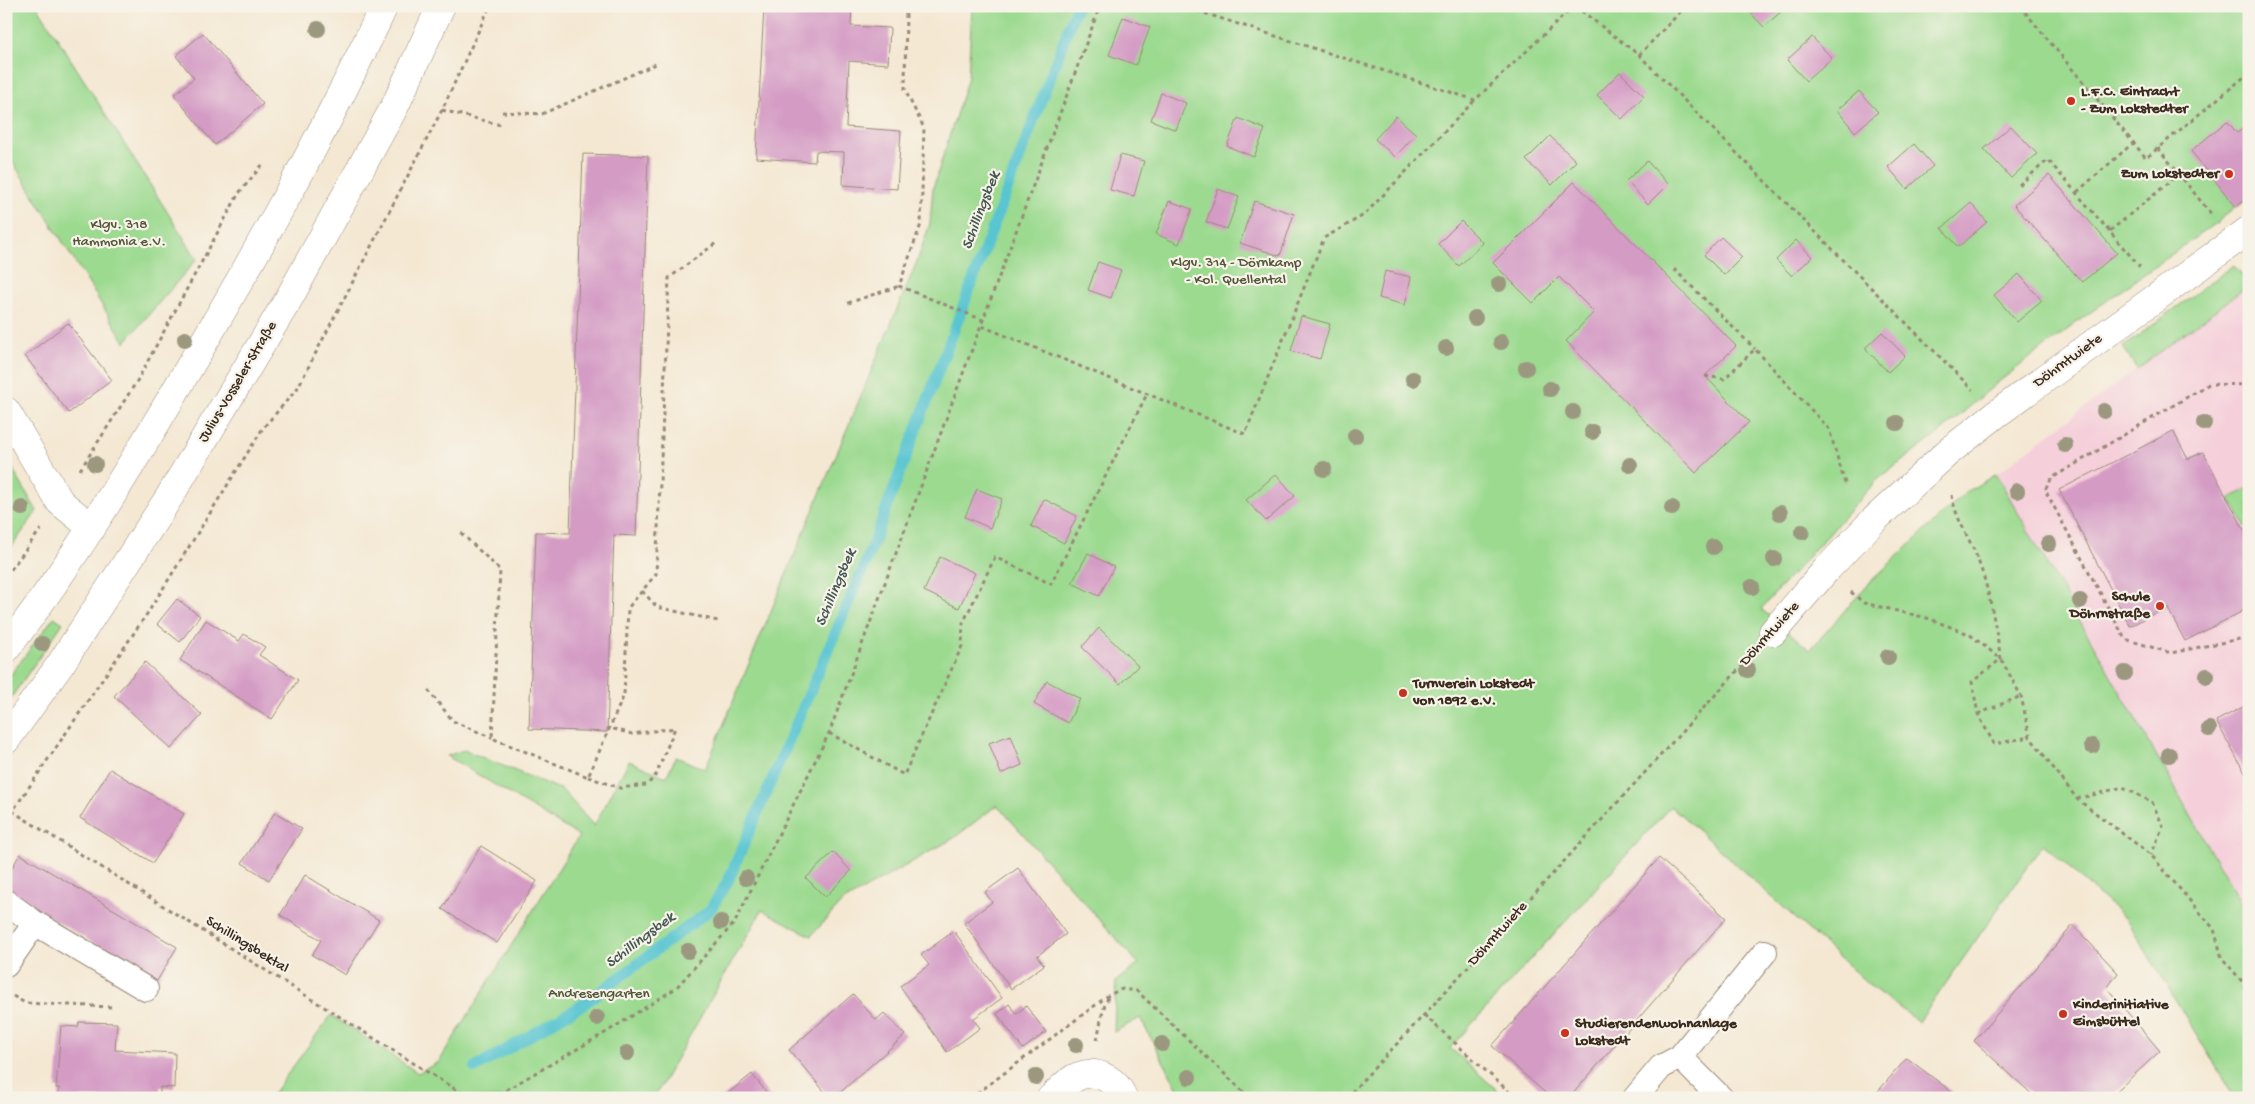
<svg xmlns="http://www.w3.org/2000/svg" width="2255" height="1104" font-family="'Gochi Hand',sans-serif">
  <style>
    .built { fill: #f5cfda }
    .green { fill: #9cda90; stroke: #6c8257 }
    .lines { fill: none; stroke-linecap: round; stroke-linejoin: round }
    .stream { stroke: #59c5d1; stroke-width: 11 }
    .building { fill: #d49bc5 }
    .lane-casing { stroke: #988978; stroke-width: 26 }
    .street-casing { stroke: #988978; stroke-width: 29 }
    .primary-casing { stroke: #988978; stroke-width: 29 }
    .path { stroke: #988978; stroke-width: 3; stroke-dasharray: 4 4; stroke-linecap: butt }
    .lane { stroke: #fff; stroke-width: 24 }
    .street { stroke: #fff; stroke-width: 28 }
    .primary { stroke: #fff; stroke-width: 28 }
    .tree { fill: #9b987f }
    .poi-dot { fill: #c8321e; stroke: #f7f3e8; stroke-width: 2 }
    .labels { text-anchor: middle; dominant-baseline: central; stroke-width: 4.5; stroke-linejoin: round; paint-order: stroke }
    .poi-label { font-size: 15px; font-weight: bold; fill: #3b2a1e; stroke: #f7f3e8; text-anchor: start }
    .park-label { font-size: 15px; fill: #53563a; stroke: #f7f3e8 }
    .street-label { font-size: 15px; fill: #3b2a1e; stroke: #f7f3e8 }
    .water-label { font-size: 16px; font-style: italic; fill: #445854; stroke: #f7f3e8 }
  </style>
  <rect width="100%" height="100%" fill="#f7f3e8"/>
  <filter id="ink" filterUnits="userSpaceOnUse"><feTurbulence type="fractalNoise" baseFrequency=".02" numOctaves="2"/><feDisplacementMap in="SourceGraphic" scale="10" xChannelSelector="R" yChannelSelector="G"/><feConvolveMatrix kernelMatrix="1 2 1 2 8 2 1 2 1" color-interpolation-filters="sRGB"/></filter>
  <filter id="wash" filterUnits="userSpaceOnUse"><feTurbulence type="fractalNoise" baseFrequency=".0096" numOctaves="4" result="noise"/><feDisplacementMap in="SourceGraphic" scale="20" xChannelSelector="R" yChannelSelector="G"/><feGaussianBlur stdDeviation="1.12" result="paint"/><feColorMatrix in="noise" values="0 0 0 0 0 0 0 0 0 0 0 0 0 0 0 0 0 1.4 0 .05"/><feComposite in="paint" operator="in"/></filter>
  <g filter="url(#wash)">
    <rect width="100%" height="100%" fill="#f4e8d3"/>
    <path class="built" d="M2249 285V918L1996 474Z"/>
    <path class="green" d="M6 6H37L197 259 125 342 6 151Z
      M972 6H2249V197L2217 222 2084 317 1997 383 1938 434 1877 480 1761 609 1810 650 1869 583 1965 493 1996 474 2249 918V1098H2235L2127 920 2043 844 1919 1022 1874 989 1671 806 1450 1048 1506 1098H1183L1140 1018 1114 1032 1116 981 1139 964 997 805 954 838 842 902 811 936 762 910 654 1098H270L331 1015 418 1073 439 1062 579 836 447 756 464 750 562 790 594 826 629 761 666 777 676 757 705 769 918 259 930 223 933 188 968 77Z
      M2234 265 2249 285 2137 369 2123 347Z
      M6 458 37 511 6 555Z
      M2249 488V534L2230 498Z
      M54 617 63 623 6 705V681Z
      M1693 1090 1704 1098H1654L1655 1096Z"/>
    <g class="lines">
      <path class="stream" d="M475 1068 584 1004 710 910 728 881 866 562 1077 6"/>
    </g>
    <g id="blocks">
      <path class="building" d="M764 6H852L851 26 890 28 888 64 849 61 846 127 901 131 897 189 843 185 844 152 816 151 815 162 756 158Z
        M1744 6H1787L1764 27Z
        M1123 17 1150 27 1136 65 1109 55Z
        M203 33 263 104 215 145 174 95 194 78 176 56Z
        M1812 37 1832 58 1806 81 1787 60Z
        M1620 72 1644 96 1622 119 1597 95Z
        M1859 91 1878 112 1855 132 1837 110Z
        M1161 93 1186 103 1176 130 1151 120Z
        M1396 116 1416 134 1395 157 1375 139Z
        M1238 118 1265 129 1254 157 1227 146Z
        M2227 121 2237 133 2249 124V197L2236 207 2191 151Z
        M2011 126 2037 154 2011 178 1984 149Z
        M1550 136 1576 161 1552 185 1526 160Z
        M1914 144 1933 166 1907 189 1888 167Z
        M583 154 648 156 636 536 614 535 607 732 529 729 536 532 570 533Z
        M1120 155 1144 161 1134 196 1110 190Z
        M1647 161 1668 184 1648 204 1626 181Z
        M2049 175 2117 253 2082 282 2014 205Z
        M1574 182 1736 346 1705 376 1749 422 1696 473 1566 341 1594 312 1559 277 1533 303 1493 263Z
        M1218 189 1239 197 1227 229 1206 222Z
        M1169 201 1192 209 1179 244 1156 234Z
        M1254 201 1294 214 1280 256 1240 243Z
        M1971 203 1987 222 1958 247 1942 228Z
        M1461 221 1483 243 1459 266 1438 244Z
        M1721 237 1742 257 1724 275 1704 255Z
        M1796 240 1812 257 1792 276 1776 260Z
        M1098 262 1121 270 1111 298 1088 290Z
        M1385 271 1411 277 1405 305 1379 298Z
        M2019 274 2042 301 2017 322 1994 295Z
        M1301 316 1330 324 1320 359 1291 351Z
        M68 323 112 380 69 413 25 356Z
        M1882 332 1905 356 1888 372 1865 348Z
        M2173 431 2188 459 2203 452 2249 539V608L2185 641 2167 607 2130 626 2059 490Z
        M1276 474 1295 496 1266 521 1246 500Z
        M977 489 1002 499 990 528 965 517Z
        M1044 499 1077 516 1064 543 1031 526Z
        M1088 553 1114 567 1099 596 1072 583Z
        M940 557 975 573 959 608 924 591Z
        M177 599 200 616 180 642 157 624Z
        M206 620 239 641 244 634 265 647 259 655 298 680 272 719 180 660Z
        M1099 628 1138 666 1120 684 1082 647Z
        M145 662 202 715 171 749 114 696Z
        M1047 681 1080 699 1068 723 1034 704Z
        M2249 704V780L2216 721Z
        M1011 735 1022 765 1001 774 989 743Z
        M110 769 184 814 153 863 80 818Z
        M275 812 302 829 269 880 242 863Z
        M481 846 537 881 497 943 442 909Z
        M833 852 851 871 825 897 806 878Z
        M20 854 177 947 157 981 6 891V878Z
        M1659 858 1726 918 1569 1098H1551L1492 1046Z
        M1018 868 1066 934 1037 956 1044 965 1011 989 964 923 992 902 985 892Z
        M305 875 379 920 345 975 312 955 321 940 280 915Z
        M2073 925 2118 973 2107 988 2160 1051 2109 1098H2036L1974 1041Z
        M954 931 1002 998 973 1019 980 1028 947 1052 900 986 929 965 921 955Z
        M853 994 876 1020 884 1013 905 1035 834 1098H830L789 1050Z
        M1009 1004 1016 1014 1026 1006 1046 1032 1023 1049 997 1014Z
        M79 1022 117 1023 115 1050 175 1053 174 1088 160 1087V1098H59V1088H56L61 1026 78 1027Z
        M1907 1058 1952 1092 1946 1098H1872Z
        M752 1074 771 1098H722Z"/>
    </g>
  </g>
  <g filter="url(#ink)">
    <use href="#blocks" fill-opacity="0" stroke="#988978" stroke-width="1"/>
    <g class="lines">
      <defs>
        <path id="lane" d="M6 902 35 923 146 989
          M6 965 35 923
          M1635 1098 1661 1067 1680 1057
          M1721 1098 1680 1057 1765 952"/>
        <path id="street" d="M6 411 60 502 92 528
          M1773 632 1826 570 1874 520 1948 452 1995 415 2249 230
          M1051 1098C1060 1090 1068 1080 1079 1076 1097 1069 1117 1080 1123 1098"/>
        <path id="primary" d="M6 649C76 558 135 460 193 361 261 245 327 128 384 6
          M6 740 60 665 168 499 288 300 395 106 441 6"/>
      </defs>
      <use href="#lane" class="lane-casing"/>
      <use href="#street" class="street-casing"/>
      <use href="#primary" class="primary-casing"/>
      <path class="path" d="M906 6 905 90 924 128 921 224 899 286 983 320
        M1182 6 1475 100 1574 6
        M1575 6 1639 55 1973 390
        M2020 6 2146 158 2249 73
        M1639 55 1686 6
        M442 110 501 125
        M502 112 542 114 656 64
        M2158 148 2212 215
        M2019 185 2048 160 2140 267
        M2077 192 2133 143
        M2110 231 2179 174
        M1674 269 1755 349
        M848 303 899 286
        M982 326 1245 434 1324 238 1364 215 1475 100
        M1705 376 1724 379 1755 349 1829 429 1846 487
        M2249 385 2209 384 2052 478 2045 490 2125 639 2171 653 2249 637
        M80 470 137 381 239 193 263 164
        M1952 495C1955 519 1970 538 1978 560 1990 592 1995 625 2001 659L1972 682 1978 714 1994 744 2030 737
        M461 533 500 570 492 738 588 777 624 695 628 608 656 574 669 278 716 243
        M6 576 41 529
        M642 591 657 607 718 621
        M1851 592 1864 603 1927 618 1969 634 2001 659 2021 696 2030 737 2077 799 2151 855 2214 929 2222 958 2241 980 2249 994
        M428 690 453 721 492 738
        M1978 714 2021 696
        M829 733 904 775 962 646 963 623 995 557 1051 584 1147 394
        M588 777 620 788 647 785 656 775 675 728 632 734 610 728
        M2077 799 2123 787 2152 802 2163 826 2151 855
        M12 811 469 1098
        M6 821 149 611 263 428 297 389 442 110 490 6
        M13 996 25 1003 112 1007
        M1424 1015 1516 1098
        M1097 1040 1103 1010 1109 995
        M492 1098 605 1033 676 988 735 922 829 733 1100 6
        M971 1098 1109 995 1122 989 1137 991 1250 1098
        M1346 1098 1424 1015 1750 657"/>
      <use href="#lane" class="lane"/>
      <use href="#street" class="street"/>
      <use href="#primary" class="primary"/>
    </g>
    <g class="tree">
      <circle cx="318" cy="29" r="8"/>
      <circle cx="1499" cy="284" r="8"/>
      <circle cx="1475" cy="318" r="8"/>
      <circle cx="185" cy="339" r="8"/>
      <circle cx="1501" cy="342" r="8"/>
      <circle cx="1446" cy="348" r="8"/>
      <circle cx="1526" cy="368" r="8"/>
      <circle cx="1413" cy="379" r="8"/>
      <circle cx="1550" cy="389" r="8"/>
      <circle cx="2104" cy="411" r="8"/>
      <circle cx="1573" cy="412" r="8"/>
      <circle cx="1897" cy="423" r="8"/>
      <circle cx="2204" cy="423" r="8"/>
      <circle cx="1592" cy="432" r="8"/>
      <circle cx="1355" cy="436" r="8"/>
      <circle cx="2065" cy="445" r="8"/>
      <circle cx="95" cy="464" r="8"/>
      <circle cx="1630" cy="465" r="8"/>
      <circle cx="1324" cy="469" r="8"/>
      <circle cx="2017" cy="491" r="8"/>
      <circle cx="22" cy="508" r="8"/>
      <circle cx="1672" cy="508" r="8"/>
      <circle cx="1780" cy="513" r="8"/>
      <circle cx="1802" cy="532" r="8"/>
      <circle cx="2049" cy="544" r="8"/>
      <circle cx="1713" cy="547" r="8"/>
      <circle cx="1774" cy="559" r="8"/>
      <circle cx="1752" cy="587" r="8"/>
      <circle cx="2080" cy="601" r="8"/>
      <circle cx="42" cy="644" r="8"/>
      <circle cx="1888" cy="657" r="8"/>
      <circle cx="1748" cy="670" r="8"/>
      <circle cx="2125" cy="673" r="8"/>
      <circle cx="2207" cy="676" r="8"/>
      <circle cx="2209" cy="729" r="8"/>
      <circle cx="2092" cy="746" r="8"/>
      <circle cx="2169" cy="755" r="8"/>
      <circle cx="746" cy="878" r="8"/>
      <circle cx="721" cy="922" r="8"/>
      <circle cx="688" cy="951" r="8"/>
      <circle cx="597" cy="1018" r="8"/>
      <circle cx="1162" cy="1044" r="8"/>
      <circle cx="1076" cy="1045" r="8"/>
      <circle cx="627" cy="1053" r="8"/>
      <circle cx="1036" cy="1077" r="8"/>
      <circle cx="1189" cy="1077" r="8"/>
    </g>
  </g>
  <g class="poi-dot">
    <circle cx="2071" cy="101" r="5"/>
    <circle cx="2229" cy="174" r="5"/>
    <circle cx="2160" cy="606" r="5"/>
    <circle cx="1403" cy="693" r="5"/>
    <circle cx="2063" cy="1014" r="5"/>
    <circle cx="1565" cy="1033" r="5"/>
  </g>
  <g class="labels">
    <g class="poi-label">
      <text x="2081" y="92">L.F.C. Eintracht<tspan x="2081" dy="17">- Zum Lokstedter</tspan></text>
      <text x="2219" y="174" text-anchor="end">Zum Lokstedter</text>
      <text x="2150" y="597" text-anchor="end">Schule<tspan x="2150" dy="17">Döhrnstraße</tspan></text>
      <text x="1413" y="684">Turnverein Lokstedt<tspan x="1413" dy="17">von 1892 e.V.</tspan></text>
      <text x="2073" y="1005">Kinderinitiative<tspan x="2073" dy="17">Eimsbüttel</tspan></text>
      <text x="1575" y="1024">Studierendenwohnanlage<tspan x="1575" dy="17">Lokstedt</tspan></text>
    </g>
    <g class="park-label">
      <text x="119" y="225">Klgv. 318<tspan x="119" dy="17">Hammonia e.V.</tspan></text>
      <text x="1236" y="263">Klgv. 314 - Dörnkamp<tspan x="1236" dy="17">- Kol. Quellental</tspan></text>
      <text x="599" y="994">Andresengarten</text>
    </g>
    <g class="street-label">
      <text transform="translate(2068 361) rotate(-36)">Döhrntwiete</text>
      <text transform="translate(238 382) rotate(-59)">Julius-Vosseler-Straße</text>
      <text transform="translate(1770 634) rotate(-48)">Döhrntwiete</text>
      <text transform="translate(1498 934) rotate(-48)">Döhrntwiete</text>
      <text transform="translate(247 945) rotate(32)">Schillingsbektal</text>
    </g>
    <g class="water-label">
      <text transform="translate(982 211) rotate(-69)">Schillingsbek</text>
      <text transform="translate(837 588) rotate(-67)">Schillingsbek</text>
      <text transform="translate(641 941) rotate(-37)">Schillingsbek</text>
    </g>
  </g>
  <rect width="2255" height="1104" fill="none" stroke="#f7f3e8" stroke-width="25"/>
</svg>
